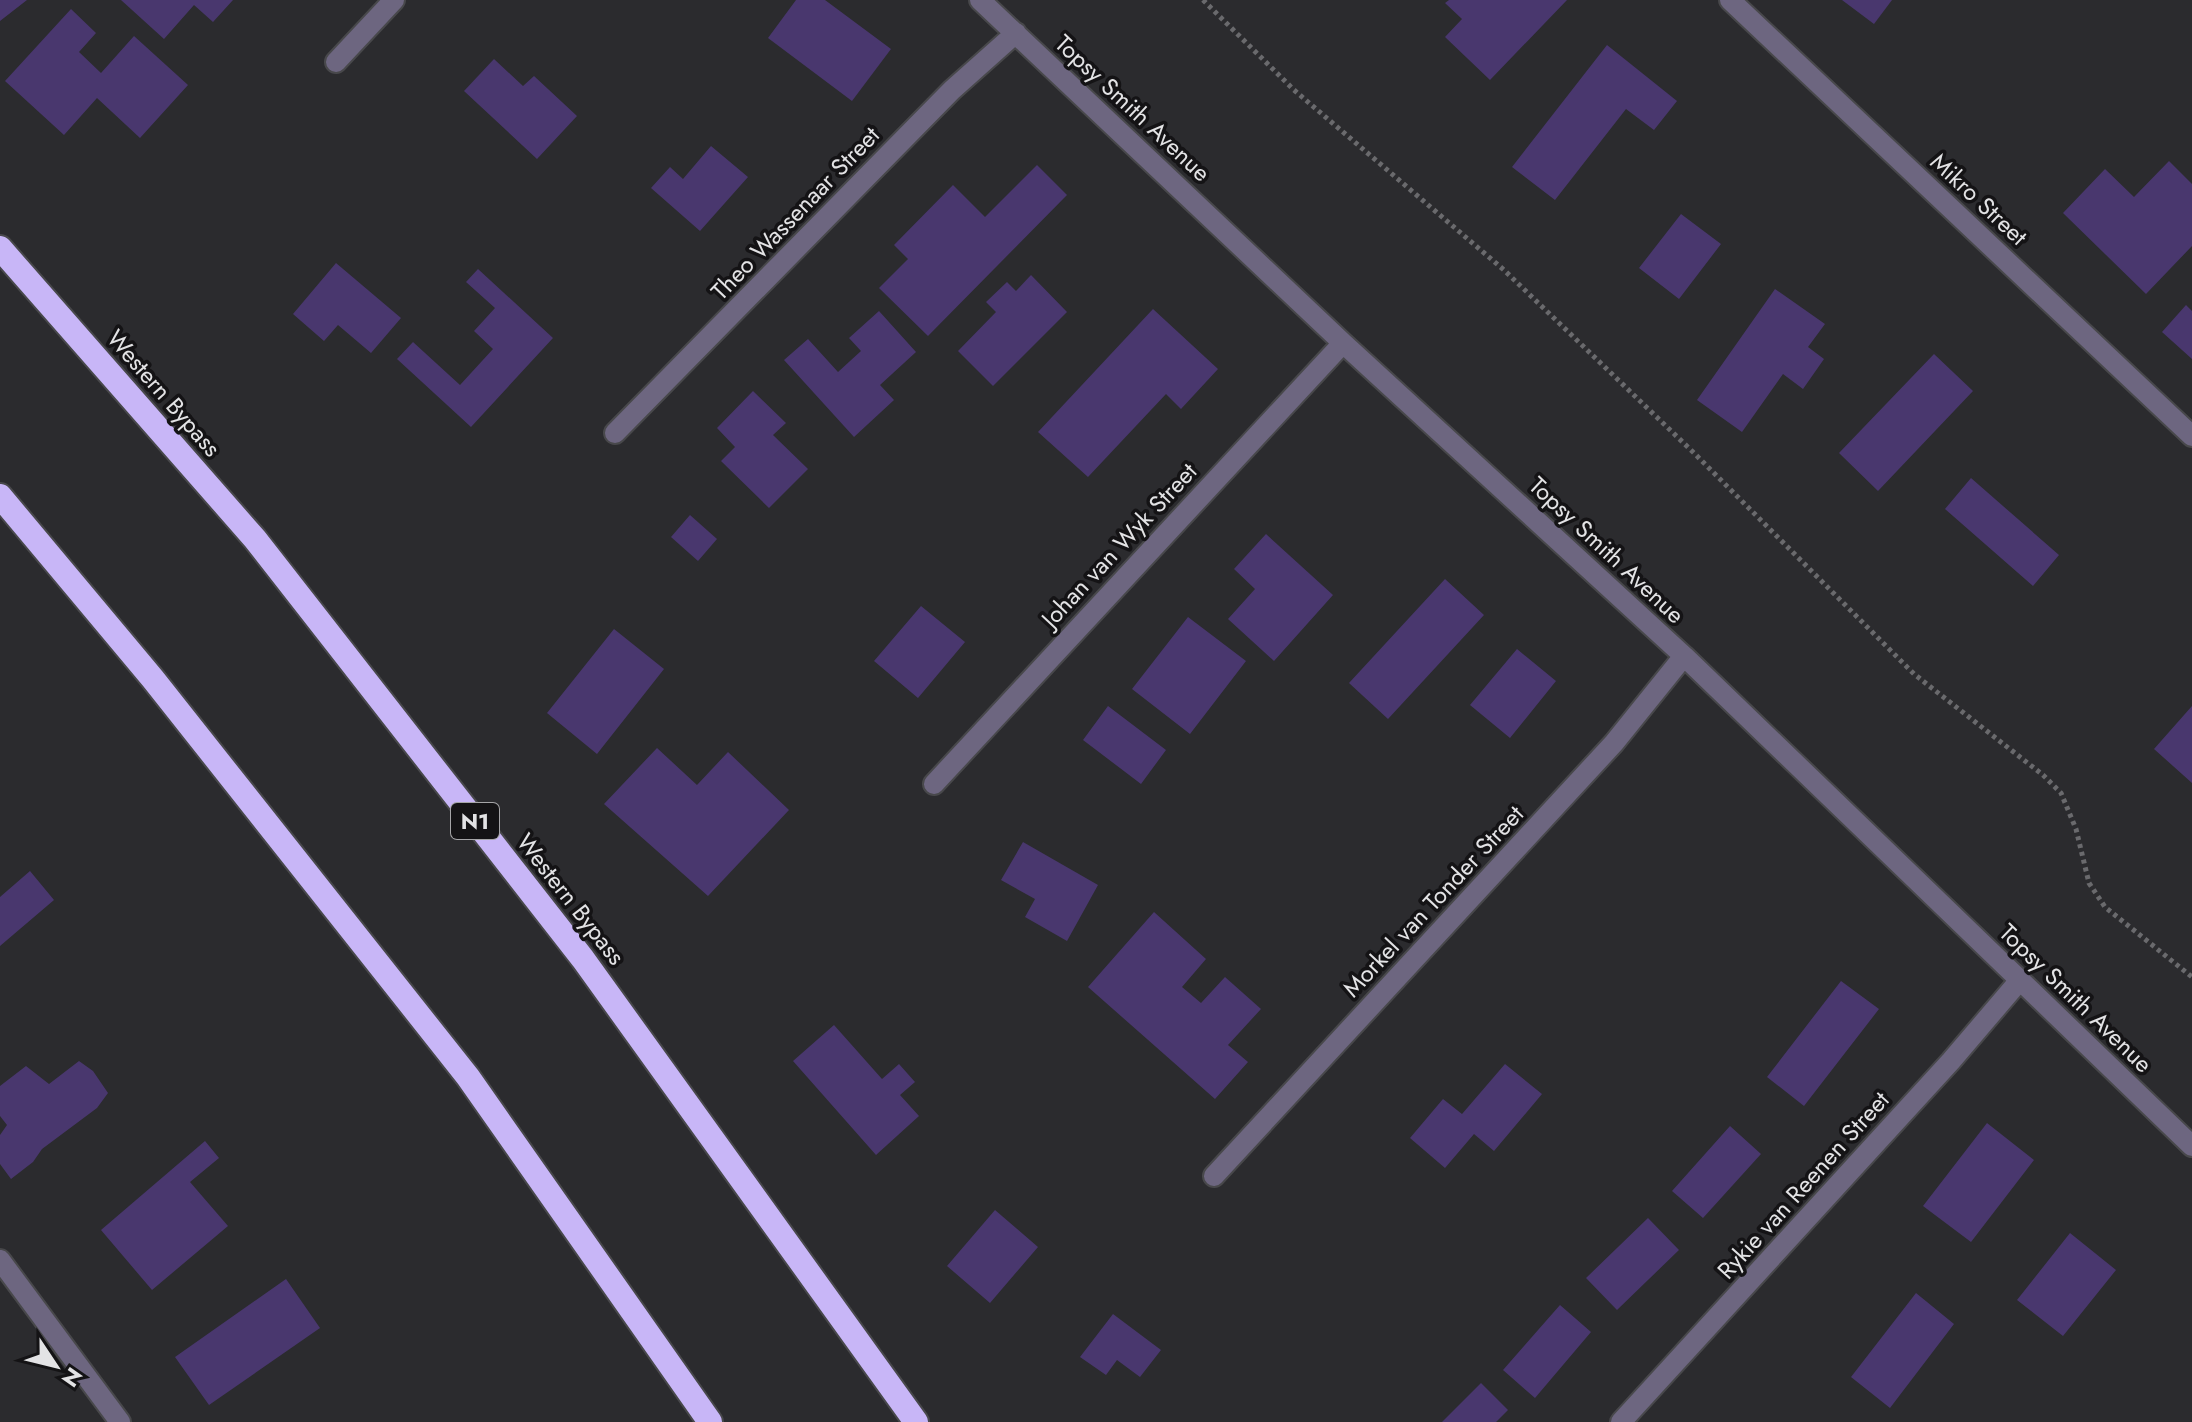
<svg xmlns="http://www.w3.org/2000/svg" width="2192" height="1422" font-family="Jost,sans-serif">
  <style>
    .building { fill: #49376e }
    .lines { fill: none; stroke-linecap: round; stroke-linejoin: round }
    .minor-casing { stroke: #48484b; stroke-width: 24 }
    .highway-casing { stroke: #48484b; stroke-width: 28 }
    .path { stroke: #6a6a6d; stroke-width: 5; stroke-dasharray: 4 4; stroke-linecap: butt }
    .minor { stroke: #6d6680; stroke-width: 20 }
    .highway { stroke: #c8b6f7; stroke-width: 24 }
    .labels { text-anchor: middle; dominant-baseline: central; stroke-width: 7; stroke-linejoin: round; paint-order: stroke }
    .shield { fill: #141315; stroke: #a5a5a7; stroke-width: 2 }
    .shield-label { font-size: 22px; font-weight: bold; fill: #e3e3e5 }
    .street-label { font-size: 24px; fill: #e3e3e5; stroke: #141315 }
  </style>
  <rect width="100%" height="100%" fill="#2b2b2e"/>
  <path class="building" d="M0 0H27L0 21Z
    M121 0H233L213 22 194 5 164 39Z
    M796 0H825L891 49 852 101 768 38Z
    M1449 0H1567L1490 80 1445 37 1462 19 1445 3Z
    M1842 0H1892L1874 24Z
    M71 9 96 33 79 52 101 73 134 36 188 85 140 138 97 98 64 135 5 81Z
    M1607 45 1677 101 1654 130 1626 109 1555 200 1512 167Z
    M494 59 523 86 534 76 577 116 537 159 464 91Z
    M711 146 748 177 700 231 651 188 670 167 683 179Z
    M2169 161 2192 184V246L2146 294 2063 213 2105 169 2134 197Z
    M1037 165 1067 195 928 336 879 288 908 259 894 245 953 185 985 217Z
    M1681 214 1721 244 1679 299 1639 268Z
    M336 263 401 318 371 353 338 325 324 341 293 314Z
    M478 269 553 338 471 427 397 359 413 342 460 385 493 349 474 331 495 308 466 282Z
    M1031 275 1067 312 993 386 958 351 996 312 986 302 1007 282 1016 291Z
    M1775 289 1825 324 1808 347 1824 359 1803 389 1783 374 1742 432 1697 400Z
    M2186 305 2192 311V359L2162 332Z
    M1153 309 1218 369 1181 409 1166 394 1088 477 1038 432Z
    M879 311 916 352 880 385 894 400 854 437 784 360 808 339 838 372 861 351 849 338Z
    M1934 354 1973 391 1878 491 1839 453Z
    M753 391 786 423 773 435 808 469 769 508 721 461 735 447 717 428Z
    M1971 478 2059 555 2033 586 1945 509Z
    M690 515 717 539 698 561 671 537Z
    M1266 534 1333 595 1274 661 1228 619 1255 589 1234 569Z
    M1445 579 1484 615 1388 719 1349 683Z
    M921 606 965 642 918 698 874 661Z
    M1188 617 1246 661 1190 734 1132 689Z
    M614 629 664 669 597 754 547 713Z
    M1517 649 1556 681 1510 738 1470 705Z
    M1108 706 1166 750 1141 784 1083 740Z
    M2192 706V783L2154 749Z
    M657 748 697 785 728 752 789 810 708 896 604 804Z
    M1023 842 1098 885 1067 941 1025 917 1035 899 1001 880Z
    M30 871 54 900 0 946V897Z
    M1154 912 1206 959 1182 987 1201 1003 1225 977 1261 1009 1228 1045 1248 1062 1215 1099 1088 987Z
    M1841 981 1879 1009 1804 1106 1767 1077Z
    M834 1025 882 1079 899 1064 915 1082 900 1095 919 1116 876 1155 793 1061Z
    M79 1061 93 1071 108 1093 97 1108 42 1149 33 1162 11 1179 0 1164V1135L7 1125 0 1116V1086L26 1066 49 1084Z
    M1505 1064 1542 1094 1494 1151 1474 1134 1445 1168 1410 1138 1443 1099 1462 1114Z
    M1987 1123 2034 1160 1971 1242 1923 1206Z
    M1730 1126 1761 1154 1703 1218 1672 1191Z
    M205 1141 219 1158 190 1182 228 1226 152 1290 101 1230Z
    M995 1210 1038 1247 990 1303 947 1266Z
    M1648 1218 1679 1250 1617 1310 1586 1278Z
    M2070 1233 2116 1270 2063 1336 2017 1300Z
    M286 1279 320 1328 209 1405 175 1357Z
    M1916 1293 1954 1324 1890 1408 1851 1377Z
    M1560 1305 1591 1332 1535 1398 1503 1370Z
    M1113 1314 1161 1350 1140 1377 1117 1360 1106 1375 1080 1357Z
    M1481 1383 1508 1410 1496 1422H1442Z"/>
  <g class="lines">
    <defs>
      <path id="minor" d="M980 0 1343 343 1684 656 2192 1146
        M1730 0 2192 436
        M336 62 394 0
        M615 433 952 90 1016 33
        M934 784 1343 343
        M1214 1176 1614 743 1684 656
        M0 1260 120 1422
        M1621 1422 1951 1061 2020 980"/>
      <path id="highway" d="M0 248 255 539 583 959 916 1422
        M0 496 153 679 468 1077 710 1422"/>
    </defs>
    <use href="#minor" class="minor-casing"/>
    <use href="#highway" class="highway-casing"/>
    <path class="path" d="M1203 0 1294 90 1504 270 1694 453 1914 674 2043 775 2061 793 2076 829 2089 883 2105 907 2192 977"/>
    <use href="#minor" class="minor"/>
    <use href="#highway" class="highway"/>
  </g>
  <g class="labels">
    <rect class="shield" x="451" y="803" width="48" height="36" rx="6"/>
    <g class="shield-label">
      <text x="475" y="821">N1</text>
    </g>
    <g class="street-label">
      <text transform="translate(1133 108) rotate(43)">Topsy Smith Avenue</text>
      <text transform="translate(1979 199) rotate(43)">Mikro Street</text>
      <text transform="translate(795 213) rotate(-46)">Theo Wassenaar Street</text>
      <text transform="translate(164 393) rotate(49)">Western Bypass</text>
      <text transform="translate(1119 545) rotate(-47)">Johan van Wyk Street</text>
      <text transform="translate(1607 550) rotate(43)">Topsy Smith Avenue</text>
      <text transform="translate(571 899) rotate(52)">Western Bypass</text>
      <text transform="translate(1433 901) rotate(-47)">Morkel van Tonder Street</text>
      <text transform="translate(2076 998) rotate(44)">Topsy Smith Avenue</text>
      <text transform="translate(1803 1185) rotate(-48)">Rykie van Reenen Street</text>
    </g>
  </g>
  <g transform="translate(56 1366) rotate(125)" stroke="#141315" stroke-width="6" paint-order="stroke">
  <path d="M0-6L14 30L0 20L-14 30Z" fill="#e3e3e5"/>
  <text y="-12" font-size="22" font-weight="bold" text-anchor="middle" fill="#e3e3e5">N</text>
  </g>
</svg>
